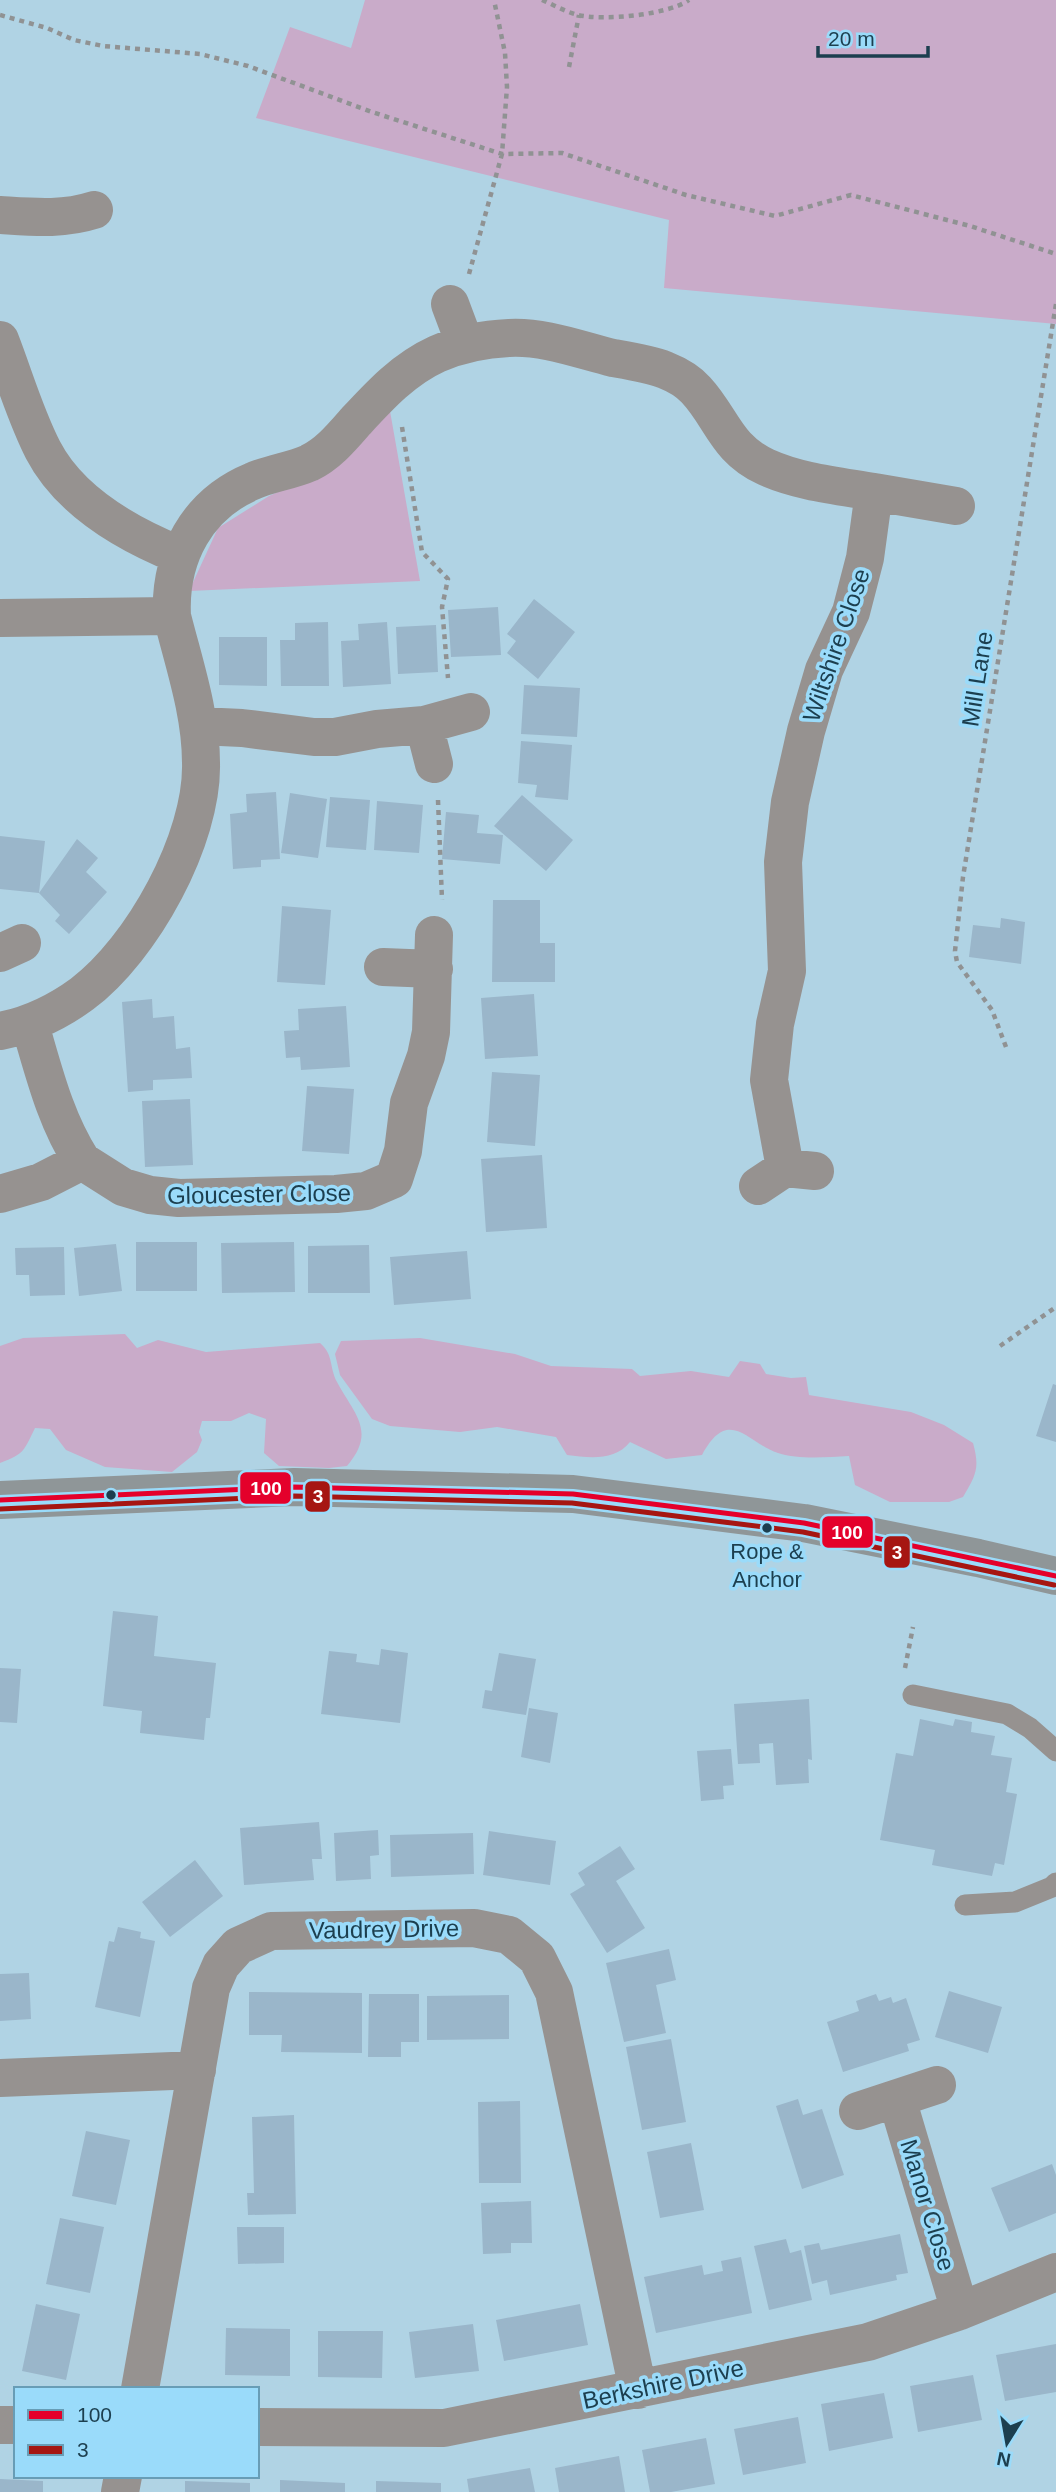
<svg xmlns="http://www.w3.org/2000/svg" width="1056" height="2492" font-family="Helvetica,sans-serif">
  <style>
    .green { fill: #c9abc9 }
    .building { fill: #9ab6ca }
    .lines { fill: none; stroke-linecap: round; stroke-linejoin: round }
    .path { stroke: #909293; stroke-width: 4.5; stroke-dasharray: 5 5; stroke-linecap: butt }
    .service { stroke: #969290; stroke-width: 21 }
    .minor { stroke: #969290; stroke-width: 38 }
    .primary { stroke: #8f9698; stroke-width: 38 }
    .bus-1-casing { stroke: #9adbfa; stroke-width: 10 }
    .bus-2-casing { stroke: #9adbfa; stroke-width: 10 }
    .bus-1 { stroke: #e4002b; stroke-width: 5 }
    .bus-2 { stroke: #a61612; stroke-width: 5 }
    .bus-dot { fill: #1c3f4f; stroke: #9adbfa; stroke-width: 2.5 }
    .labels { text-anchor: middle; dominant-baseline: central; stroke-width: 7; stroke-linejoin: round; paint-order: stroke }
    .bus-label { font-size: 22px; fill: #1c3f4f; stroke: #9adbfa }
    .street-label { font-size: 24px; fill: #1c3f4f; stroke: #9adbfa }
    .line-badge { stroke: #9adbfa; stroke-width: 2.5 }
    .badge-label { font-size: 19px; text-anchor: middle; font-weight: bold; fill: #fff }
  </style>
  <rect width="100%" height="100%" fill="#b0d3e4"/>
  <path class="green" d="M365 0H1056V324L664 288 669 220 256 118 290 27 351 48Z
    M390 411 420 581 189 591 218 528 269 496 338 465Z
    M125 1334 137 1348 158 1340 206 1352 320 1343C334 1355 329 1367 337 1382 354 1414 377 1431 347 1466L329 1468 279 1466 264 1453 266 1419 249 1413 231 1421H202L199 1432 202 1440 197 1452 172 1472 105 1467 66 1450 50 1429 35 1428C24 1450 25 1454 0 1463V1346L23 1338Z
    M420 1338 515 1354 551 1366 632 1369 640 1376 691 1371 729 1377 740 1361 760 1364 766 1374 791 1378 806 1377 809 1395 911 1412 944 1425 973 1443C980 1468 976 1475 963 1497L949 1502H890L855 1485 849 1456C827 1457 800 1460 778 1453 747 1443 729 1405 702 1455L666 1459 630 1442C615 1461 590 1458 567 1455L556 1437 497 1427 460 1432 390 1426 372 1419 340 1375 335 1354 341 1341Z"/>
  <path class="building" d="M534 599 575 632 538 679 507 653 516 641 507 634Z
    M498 607 501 655 451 657 448 610Z
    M328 622 329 686H281L280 640H295V623Z
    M387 622 391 684 343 687 341 641 359 640 358 624Z
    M436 625 438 672 398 674 396 627Z
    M219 637H267V686L219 685Z
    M524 685 580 688 577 737 521 734Z
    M521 741 572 745 568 800 535 797 537 785 518 783Z
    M276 792 280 859 261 860V867L233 869 230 814 247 812 246 794Z
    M290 793 327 799 318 858 281 853Z
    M522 795 573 840 546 871 494 826Z
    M330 797 370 800 366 850 326 847Z
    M377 801 423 805 419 853 374 850Z
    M446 812 479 815 477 833 503 835 500 864 442 859Z
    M0 836 45 841 39 893 77 839 98 858 86 872 107 892 69 934 55 921 60 915 39 893 0 889Z
    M493 900H540V943H555V982H492Z
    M282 906 331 910 325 985 277 982Z
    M1001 918 1025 922 1021 964 969 957 973 925 1000 928Z
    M534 994 538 1056 485 1059 481 998Z
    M152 999 153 1018 174 1016 176 1049 190 1047 192 1078 153 1080V1090L128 1092 122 1002Z
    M346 1006 350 1067 301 1070 300 1057 286 1058 284 1031 299 1030 298 1009Z
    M492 1072 540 1075 535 1146 487 1142Z
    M307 1086 354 1089 349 1154 302 1151Z
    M190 1099 193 1165 145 1167 142 1101Z
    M542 1155 547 1228 486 1232 481 1159Z
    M136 1242H197V1291H136Z
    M294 1242 295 1292 222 1293 221 1243Z
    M116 1244 122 1291 79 1296 74 1248Z
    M369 1245 370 1293H308V1246Z
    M64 1247 65 1295 30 1296 29 1275H16L15 1248Z
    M467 1251 471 1299 394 1305 390 1257Z
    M1053 1384 1056 1385V1442L1036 1436Z
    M113 1611 158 1616 154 1656 216 1663 210 1718H206L204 1740 140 1733 142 1711 103 1706Z
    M381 1649 408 1653 400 1723 321 1714 329 1651 357 1654 356 1662 379 1665Z
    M499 1653 536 1659 526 1715 482 1708 485 1690 492 1691Z
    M0 1668 21 1669 17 1723 0 1722Z
    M809 1699 812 1760 808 1759 809 1783 776 1785 773 1743 759 1744 760 1763 738 1764 734 1704Z
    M529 1708 558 1713 550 1763 521 1757Z
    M920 1719 953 1726 955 1719 972 1722 971 1732 995 1736 991 1755 1012 1758 1006 1792 1017 1794 1004 1865 995 1863 992 1876 932 1865 935 1850 880 1840 896 1753 913 1756Z
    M731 1749 734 1785 723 1786 724 1799 701 1801 697 1751Z
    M319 1822 322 1859H312L314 1880 244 1885 240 1828Z
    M378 1830 379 1855 370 1856 371 1879 336 1881 334 1833Z
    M489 1831 556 1841 550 1885 483 1875Z
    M473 1833 474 1874 391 1877 390 1835Z
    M620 1846 635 1869 616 1881 645 1928 607 1953 570 1894 585 1885 578 1873Z
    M195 1860 223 1896 170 1937 142 1902Z
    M118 1927 141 1932 140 1938 155 1941 140 2017 95 2007 109 1941 114 1942Z
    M669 1949 676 1980 656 1985 666 2033 624 2042 606 1963Z
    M29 1973 31 2019 0 2021V1974Z
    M949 1991 1002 2007 988 2053 935 2037Z
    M249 1992 362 1993V2053L281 2052 282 2035H249Z
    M369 1994H419V2042H401V2057H368Z
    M876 1994 879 2001 891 1997 893 2003 906 1998 920 2040 907 2044 909 2051 843 2072 827 2022 859 2011 856 2001Z
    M509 1995V2039L427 2040V1996Z
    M671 2039 686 2122 642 2130 626 2047Z
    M798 2099 803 2115 822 2109 844 2175 802 2189 776 2106Z
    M520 2101 521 2183H479L478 2102Z
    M294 2115 296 2214 248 2215 247 2193H254L252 2117Z
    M86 2131 130 2140 116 2205 72 2196Z
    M691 2143 704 2210 660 2218 647 2152Z
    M1052 2164 1056 2175V2213L1009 2232 991 2188Z
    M531 2201 532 2243H511V2253L483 2254 481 2203Z
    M60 2218 104 2227 90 2293 46 2284Z
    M237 2227H284V2263L238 2264Z
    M900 2234 908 2273 896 2275 897 2280 830 2295 827 2280 812 2284 804 2246 819 2243 821 2250Z
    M786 2239 790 2253 801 2250 812 2300 769 2310 754 2246Z
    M741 2257 752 2313 656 2333 644 2277 702 2265 704 2275 723 2271 721 2261Z
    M36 2304 80 2314 66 2380 22 2371Z
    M580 2304 588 2345 504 2361 496 2320Z
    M473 2324 479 2371 415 2378 409 2332Z
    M226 2328 290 2329V2376L225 2375Z
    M318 2331H383L382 2378 318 2377Z
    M1056 2344V2392L1005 2401 996 2355Z
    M973 2375 982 2420 918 2432 910 2386Z
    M884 2393 893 2438 829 2451 821 2404Z
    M798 2417 806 2463 743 2475 734 2429Z
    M706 2438 715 2484 671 2492H650L642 2450Z
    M619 2456 625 2492H559L555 2468Z
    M530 2468 535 2492H469L467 2479Z
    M0 2479 43 2481V2492H0Z
    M280 2480 345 2483V2492H280Z
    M185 2481 250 2483V2492H185Z
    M376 2481 441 2483V2492H376Z"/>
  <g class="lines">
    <path class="path" d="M542 0C554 5 566 12 578 15 603 21 668 15 689 0
      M0 15 47 28 74 40 103 46 200 54 248 66 372 112 502 154 562 153 686 195 775 216 851 195 970 226 1056 254
      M569 67 579 15
      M469 274 502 154 507 87 505 53 494 0
      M402 427 422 552 448 579 442 607 448 678
      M438 800 442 900
      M1006 1047 992 1010 957 962 955 951 963 877 1056 304
      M1000 1346 1056 1307
      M905 1668 913 1627"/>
    <path class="service" d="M913 1695 1007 1714 1030 1728 1056 1751
      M965 1905 1015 1902 1052 1887 1056 1883"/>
    <path class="minor" d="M0 215C33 217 63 220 94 210
      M450 304 465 344
      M0 340C14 376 25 415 43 450 70 502 127 534 179 555
      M874 492 956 506
      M0 618 172 616
      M199 726 242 728 314 737H335L377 729 424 725
      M434 764 424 725 471 712
      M0 953 22 943
      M383 967 434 969
      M30 1025C44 1072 55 1119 82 1161
      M0 1031C31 1025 56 1013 82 994 142 949 203 839 201 763 201 713 184 664 172 616 169 557 197 504 253 481 271 473 291 471 309 463 328 454 342 437 356 421 380 395 404 369 437 354 460 344 485 339 509 338 544 336 580 350 613 358 630 361 649 364 665 370 675 374 688 381 696 390 722 418 726 449 766 467 799 482 839 486 874 492L865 558 851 612 824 670 806 731 790 802 783 862 787 971 775 1024 769 1080 785 1168
      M758 1186 785 1168 815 1171
      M0 1194 41 1182 82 1161 123 1187 150 1195 179 1198 336 1194 366 1191 394 1179 403 1151 409 1103 426 1056 431 1032 434 935
      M0 2078 197 2070
      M897 2099 960 2311
      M858 2111 937 2085
      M140 2389 211 1988 221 1965 238 1946 271 1931 474 1928 509 1935 537 1958 554 1992 638 2390
      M0 2425H16
      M257 2427 444 2428 868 2342 960 2311 1056 2272
      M120 2492 123 2476"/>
    <path class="primary" d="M0 1500 294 1487 573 1494 804 1523 978 1558 1056 1576"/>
    <defs>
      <path id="bus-1" d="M0 1500 294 1487 573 1494 804 1523 1056 1576"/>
      <path id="bus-2" d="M0 1509 294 1496 572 1503 803 1532 1054 1585"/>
    </defs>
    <use href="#bus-1" class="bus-1-casing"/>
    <use href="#bus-2" class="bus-2-casing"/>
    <use href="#bus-1" class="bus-1"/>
    <use href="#bus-2" class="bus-2"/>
  </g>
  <g class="bus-dot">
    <circle cx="111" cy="1495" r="6"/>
    <circle cx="767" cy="1528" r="6"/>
  </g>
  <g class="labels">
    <g class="bus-label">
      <text x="767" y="1551">Rope &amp;<tspan x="767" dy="28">Anchor</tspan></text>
    </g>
    <g class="street-label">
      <text transform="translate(836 645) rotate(-71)">Wiltshire Close</text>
      <text transform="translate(977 679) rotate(-81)">Mill Lane</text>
      <text transform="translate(259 1194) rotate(-1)">Gloucester Close</text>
      <text transform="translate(384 1929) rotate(-1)">Vaudrey Drive</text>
      <text transform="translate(928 2205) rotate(73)">Manor Close</text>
      <text transform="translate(663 2384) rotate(-12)">Berkshire Drive</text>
    </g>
  </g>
  <g class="line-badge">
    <rect x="239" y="1471" width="53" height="34" rx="7" fill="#e4002b"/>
    <rect x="304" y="1480" width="27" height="33" rx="7" fill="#a61612"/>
    <rect x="821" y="1515" width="53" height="34" rx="7" fill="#e4002b"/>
    <rect x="883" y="1535" width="28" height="34" rx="7" fill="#a61612"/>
  </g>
  <g class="badge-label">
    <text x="266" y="1495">100</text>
    <text x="318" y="1503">3</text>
    <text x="847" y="1539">100</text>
    <text x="897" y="1559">3</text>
  </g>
  <rect x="14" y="2387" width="245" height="91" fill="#9adbfa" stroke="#689db6" stroke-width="2"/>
  <rect x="28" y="2410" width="35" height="10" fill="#e4002b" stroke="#689db6" stroke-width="2"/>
  <text x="77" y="2422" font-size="21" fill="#1c3f4f">100</text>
  <rect x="28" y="2445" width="35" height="10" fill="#a61612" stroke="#689db6" stroke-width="2"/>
  <text x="77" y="2457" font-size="21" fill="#1c3f4f">3</text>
  <g transform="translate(1007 2443) rotate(191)" stroke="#9adbfa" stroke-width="5" paint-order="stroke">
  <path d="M0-5L12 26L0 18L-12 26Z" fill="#1c3f4f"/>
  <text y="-10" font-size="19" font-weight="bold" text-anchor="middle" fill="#1c3f4f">N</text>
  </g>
  <path d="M818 46v10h110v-10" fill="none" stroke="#1c3f4f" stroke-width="3.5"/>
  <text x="828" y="46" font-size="21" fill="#1c3f4f" stroke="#9adbfa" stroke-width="5" paint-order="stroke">20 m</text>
</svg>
